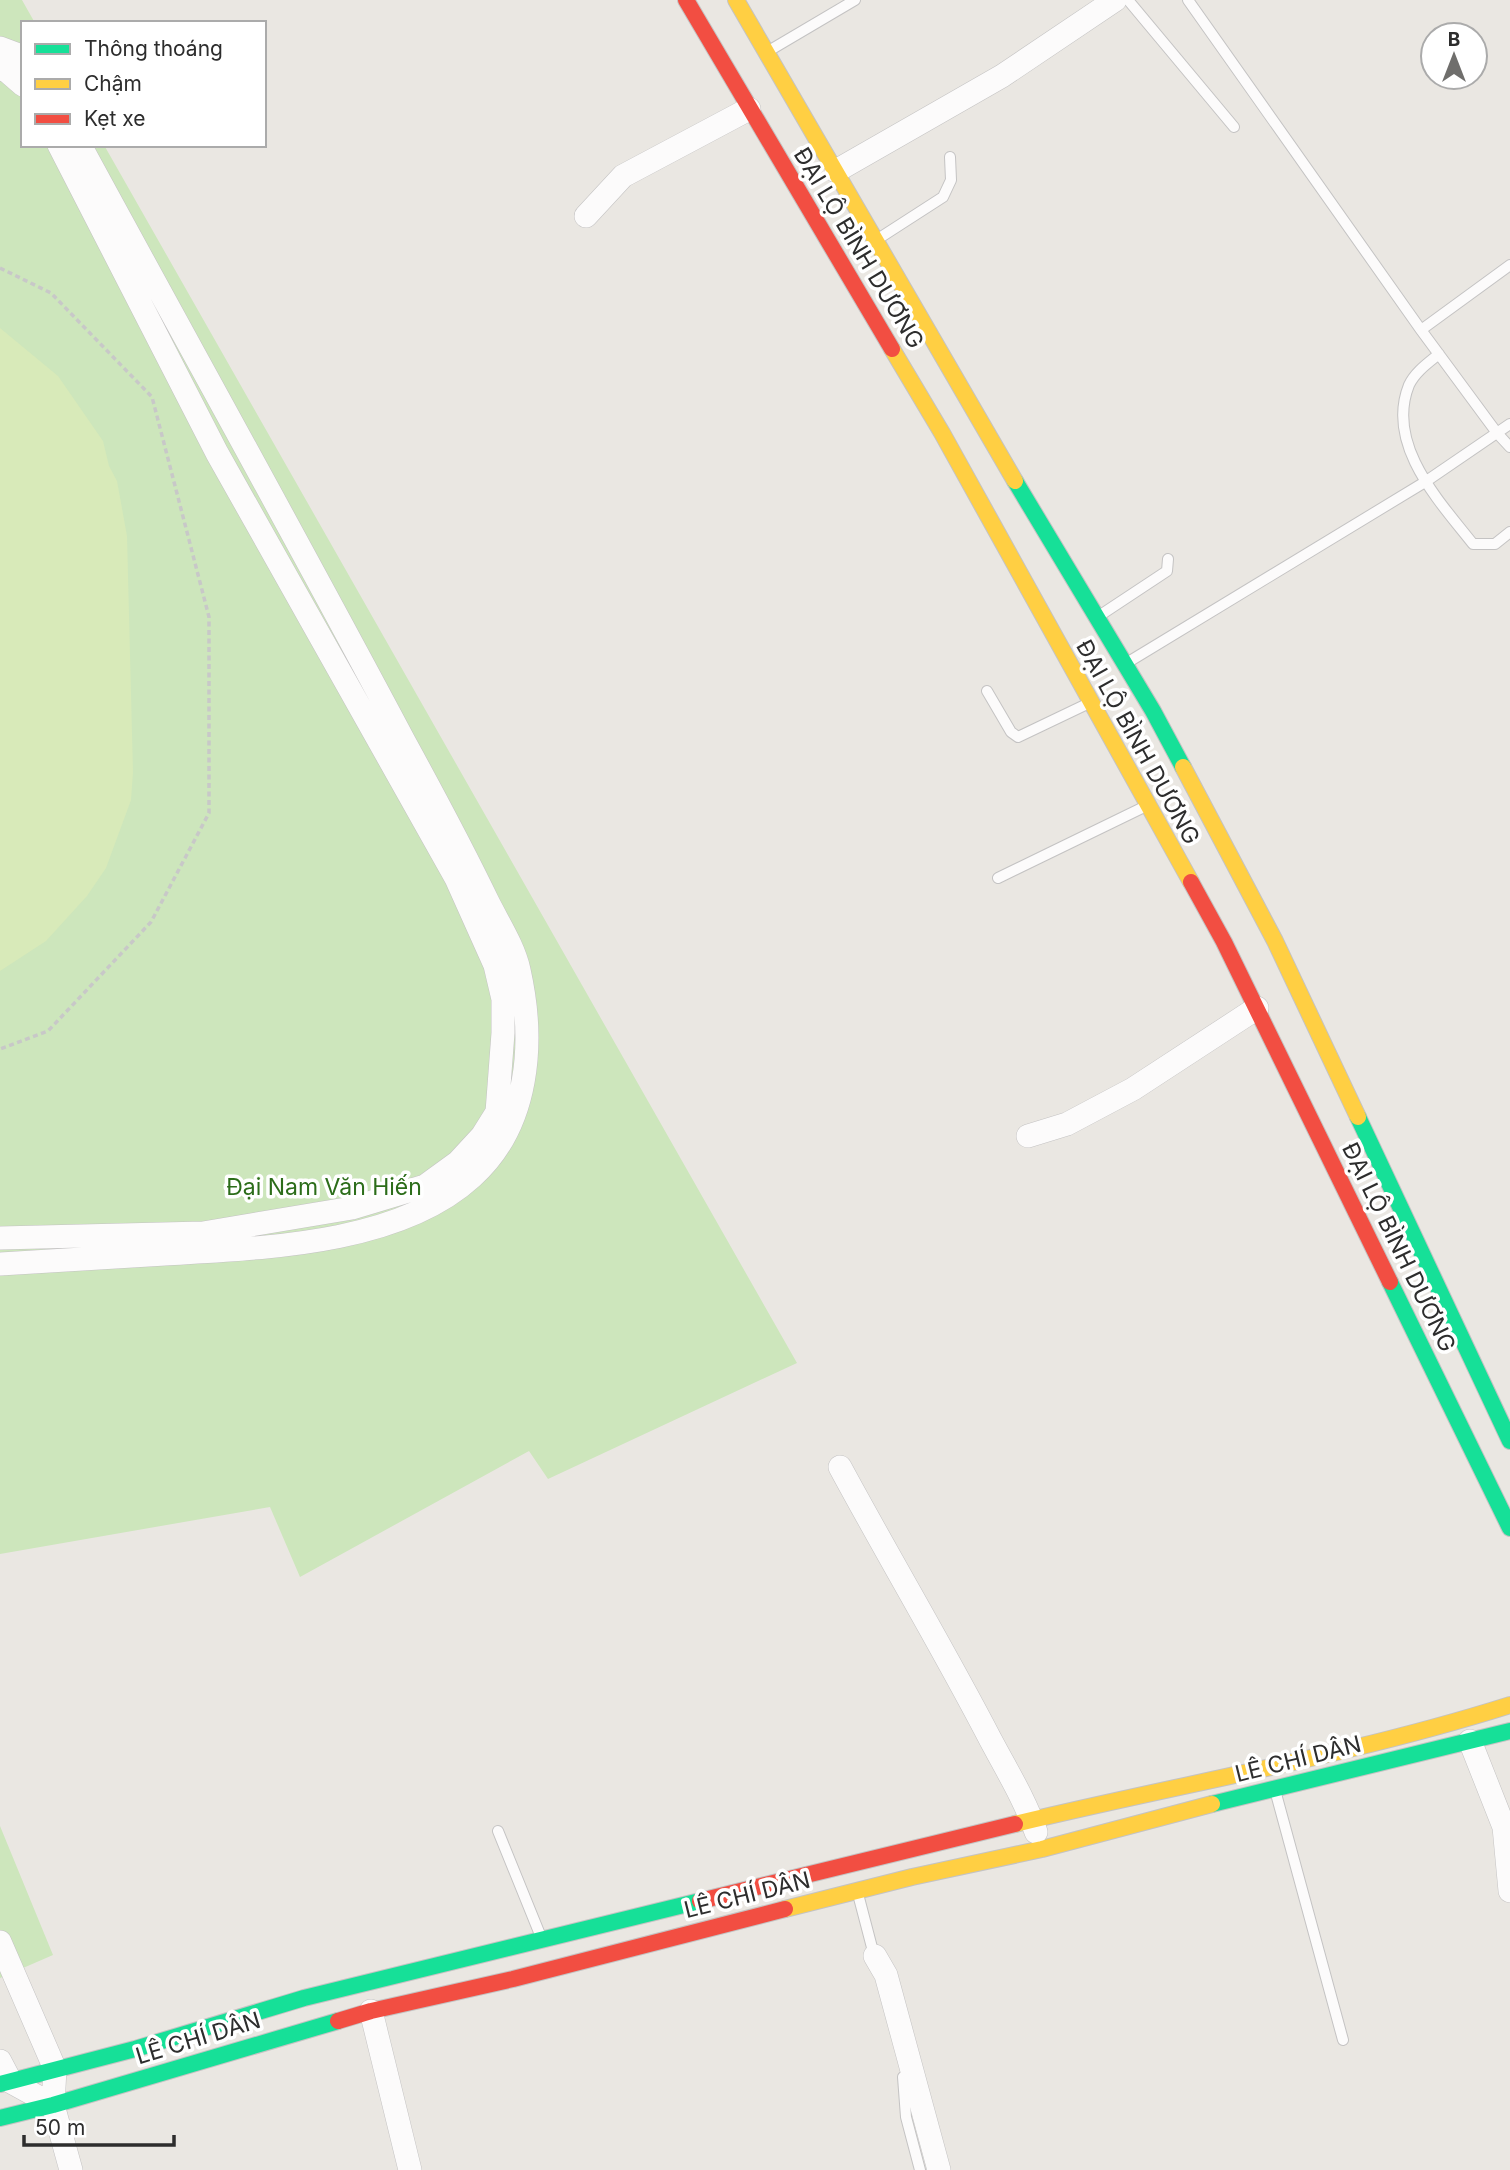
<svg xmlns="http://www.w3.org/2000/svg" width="1510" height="2170" font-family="Inter,sans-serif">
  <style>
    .green { fill: #cde6bc }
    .pitch { fill: #d8eab9 }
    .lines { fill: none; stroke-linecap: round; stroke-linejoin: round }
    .lane-casing { stroke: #c4c3c3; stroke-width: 12 }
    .street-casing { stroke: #c4c3c3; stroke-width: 24 }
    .fast-casing { stroke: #c4c3c3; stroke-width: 18 }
    .slow-casing { stroke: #c4c3c3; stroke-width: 18 }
    .jam-casing { stroke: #c4c3c3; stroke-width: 18 }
    .path { stroke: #c8c8c8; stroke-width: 3.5; stroke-dasharray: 5 3.5; stroke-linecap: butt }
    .lane { stroke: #fcfbfb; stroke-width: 10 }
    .street { stroke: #fcfbfb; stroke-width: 23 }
    .fast { stroke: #16e098; stroke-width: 16 }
    .slow { stroke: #ffcf43; stroke-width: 16 }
    .jam { stroke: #f24e42; stroke-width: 16 }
    .labels { text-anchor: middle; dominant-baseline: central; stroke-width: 7; stroke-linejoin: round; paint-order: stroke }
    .street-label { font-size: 23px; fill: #2d2d2d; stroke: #fff }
    .park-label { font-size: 23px; fill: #2c6d1a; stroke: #fff }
  </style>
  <rect width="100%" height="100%" fill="#eae7e2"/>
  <path class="green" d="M0 0H22L35 23H23V145H104L797 1363 548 1479 529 1451 300 1577 270 1507 0 1554Z
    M0 1826 53 1955 0 1978Z"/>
  <path class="pitch" d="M0 328 58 376 103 441 109 466 117 481 127 536 133 772 131 800 106 868 87 896 46 941 0 971Z"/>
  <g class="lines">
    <defs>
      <path id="lane" d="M1128 0 1234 127
        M1188 0 1421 330 1497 433 1510 447
        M772 49 855 0
        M881 237 943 197 951 180 950 157
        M1421 330 1510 265
        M1439 354C1428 363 1415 372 1409 385 1385 445 1440 502 1473 544H1495L1510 532
        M1102 614 1167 571 1168 559
        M1130 661 1425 482 1510 424
        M987 691 1011 732 1018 737 1085 705
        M998 878 1142 808
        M1275 1790 1343 2040
        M498 1831 541 1937
        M858 1894 875 1959
        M903 2077 906 2117 920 2170"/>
      <path id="street" d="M0 48 16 54 23 61
        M0 68 8 72 23 85
        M836 171 1002 76 1115 0
        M586 216 623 176 749 109
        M1028 1136 1067 1124 1133 1089 1257 1008
        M0 1238 203 1233 352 1208 425 1186 458 1162 482 1136 497 1112 503 1033V999L495 965 456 878 217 453 59 145
        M0 1264C55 1261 110 1257 165 1254 261 1248 398 1245 472 1177 530 1125 535 1041 519 970 514 947 499 924 488 902 462 848 433 794 404 741 298 541 188 344 80 145
        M840 1467C888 1556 940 1643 987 1733 1004 1766 1024 1797 1036 1832
        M1470 1741 1504 1827 1510 1891
        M0 1942 55 2069 53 2105 71 2170
        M875 1956 886 1975 939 2170
        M371 2011 410 2170
        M0 2061 11 2082 53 2105"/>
      <path id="fast" d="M1015 481 1153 711 1183 767
        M1358 1117 1510 1441
        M1390 1282 1510 1528
        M1212 1804 1510 1731
        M0 2084 135 2049 304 1998 700 1901
        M0 2118 53 2105 338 2021"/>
      <path id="slow" d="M736 0 1015 481
        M892 349 942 433 1191 882
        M1183 767 1275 941 1358 1117
        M1015 1824C1180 1784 1349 1756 1510 1705
        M785 1909 912 1877 1042 1849 1212 1804"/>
      <path id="jam" d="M686 0 892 349
        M1191 882 1224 942 1390 1282
        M700 1901 1015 1824
        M338 2021 371 2011 513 1979 785 1909"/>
    </defs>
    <use href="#lane" class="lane-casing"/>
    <use href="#street" class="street-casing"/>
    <use href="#fast" class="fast-casing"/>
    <use href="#slow" class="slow-casing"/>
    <use href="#jam" class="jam-casing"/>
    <path class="path" d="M0 268 51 293 152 397 209 617V813L151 922 48 1031 0 1049"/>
    <use href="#lane" class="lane"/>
    <use href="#street" class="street"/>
    <use href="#fast" class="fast"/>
    <use href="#slow" class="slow"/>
    <use href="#jam" class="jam"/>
  </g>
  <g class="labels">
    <g class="street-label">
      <text transform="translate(859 248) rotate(59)">ĐẠI LỘ BÌNH DƯƠNG</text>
      <text transform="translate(1138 742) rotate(61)">ĐẠI LỘ BÌNH DƯƠNG</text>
      <text transform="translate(1399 1247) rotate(64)">ĐẠI LỘ BÌNH DƯƠNG</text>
      <text transform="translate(1298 1759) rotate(-14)">LÊ CHÍ DÂN</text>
      <text transform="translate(747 1895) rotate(-14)">LÊ CHÍ DÂN</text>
      <text transform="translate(198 2038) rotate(-17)">LÊ CHÍ DÂN</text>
    </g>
    <g class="park-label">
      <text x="324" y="1187">Đại Nam Văn Hiến</text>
    </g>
  </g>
  <rect x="21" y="21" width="245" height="126" fill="#ffffff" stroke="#ababab" stroke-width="2"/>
  <rect x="35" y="44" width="35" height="10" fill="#16e098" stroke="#ababab" stroke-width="2"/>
  <text x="84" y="56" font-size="21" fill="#2d2d2d">Thông thoáng</text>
  <rect x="35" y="79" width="35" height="10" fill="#ffcf43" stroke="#ababab" stroke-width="2"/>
  <text x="84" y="91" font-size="21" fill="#2d2d2d">Chậm</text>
  <rect x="35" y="114" width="35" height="10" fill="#f24e42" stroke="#ababab" stroke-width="2"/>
  <text x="84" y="126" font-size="21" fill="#2d2d2d">Kẹt xe</text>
  <g transform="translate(1454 56)"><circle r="33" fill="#ffffff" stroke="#ababab" stroke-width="2"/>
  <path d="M0-5L12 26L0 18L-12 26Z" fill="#6f6e6c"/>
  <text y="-10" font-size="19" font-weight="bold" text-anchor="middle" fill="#2d2d2d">B</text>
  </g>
  <path d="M24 2135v10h150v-10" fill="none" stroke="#2d2d2d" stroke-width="3.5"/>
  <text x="35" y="2135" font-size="21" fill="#2d2d2d" stroke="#ffffff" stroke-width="5" paint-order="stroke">50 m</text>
</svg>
